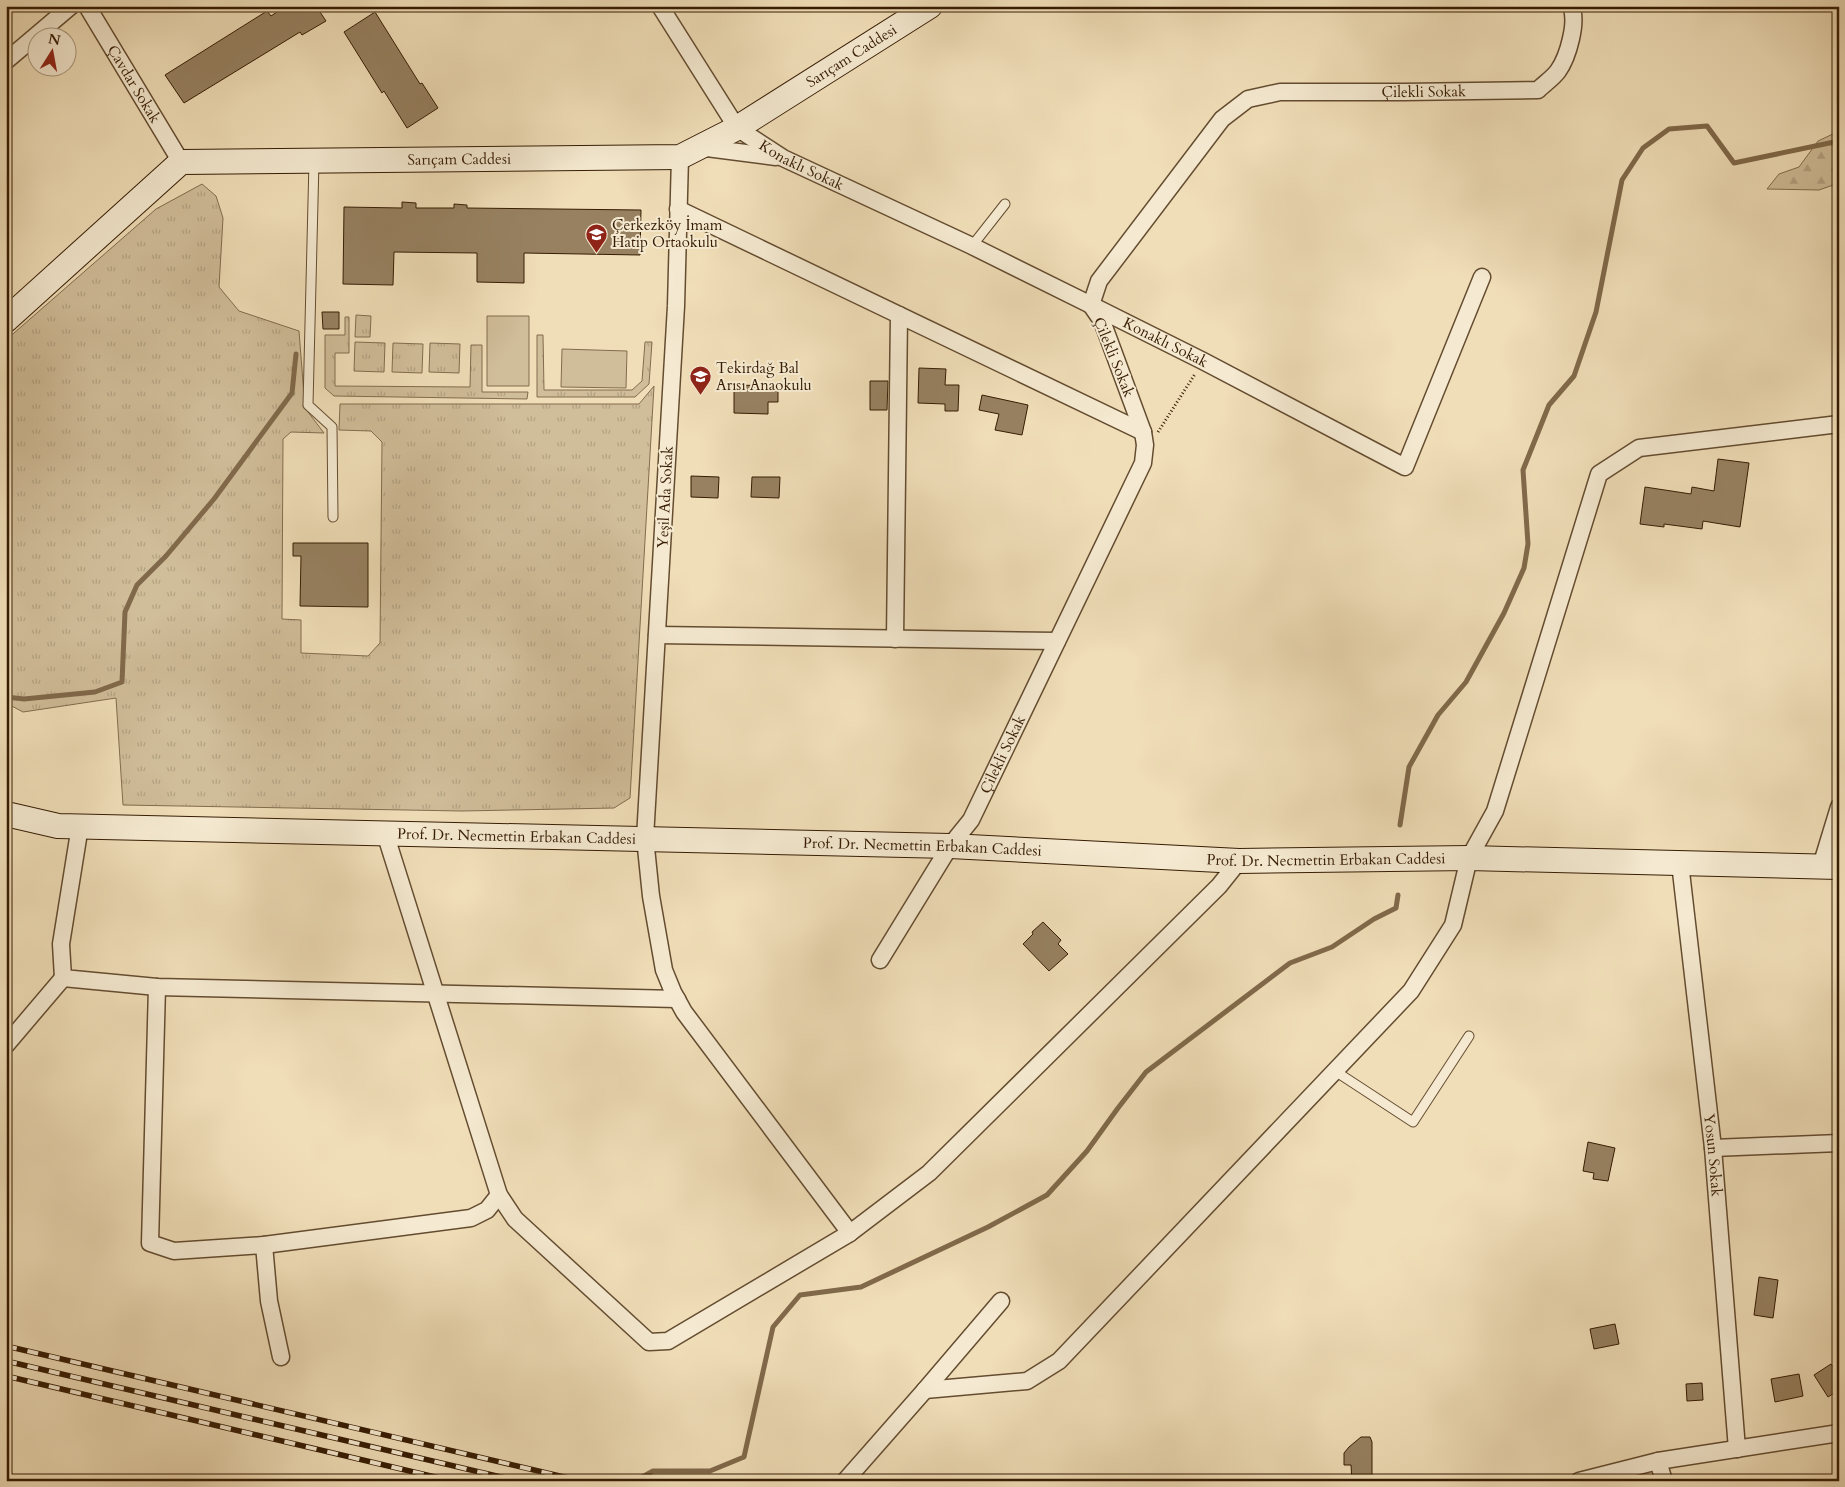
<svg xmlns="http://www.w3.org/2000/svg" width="1845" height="1487" font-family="Cardo,serif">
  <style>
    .grass { fill: url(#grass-tufts); stroke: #836c4e }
    .forest { fill: url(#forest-firs); stroke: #836c4e }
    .pitch { fill: #d0bd99; stroke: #836c4e }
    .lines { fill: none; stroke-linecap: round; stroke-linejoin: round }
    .stream { stroke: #80694a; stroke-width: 5 }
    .building { fill: #978161; stroke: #361c03 }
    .lane-casing { stroke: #644c30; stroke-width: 11 }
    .street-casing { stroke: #644c30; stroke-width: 19 }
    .secondary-casing { stroke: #361c03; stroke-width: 26 }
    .path { stroke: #361c03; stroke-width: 3; stroke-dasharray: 1 2.5; stroke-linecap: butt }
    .lane { stroke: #f5ead1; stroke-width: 9 }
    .street { stroke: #f5ead1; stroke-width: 16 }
    .secondary { stroke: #f5ead1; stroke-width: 24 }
    .rail-casing { stroke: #361c03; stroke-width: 5.5 }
    .rail { stroke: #f5ead1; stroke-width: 4; stroke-dasharray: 11; stroke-linecap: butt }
    .labels { text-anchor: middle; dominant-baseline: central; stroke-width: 4; stroke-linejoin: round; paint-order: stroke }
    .street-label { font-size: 15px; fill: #361c03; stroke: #f5ead1 }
    .poi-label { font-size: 15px; fill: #361c03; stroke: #f5ead1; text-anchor: start }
  </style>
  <defs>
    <pattern id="grass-tufts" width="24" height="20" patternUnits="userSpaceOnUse" patternTransform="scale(1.25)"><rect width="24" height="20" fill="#d0bd99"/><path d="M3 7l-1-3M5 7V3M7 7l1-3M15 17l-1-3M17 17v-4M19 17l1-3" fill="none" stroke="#b3a282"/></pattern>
    <pattern id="forest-firs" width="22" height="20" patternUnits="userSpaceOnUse" patternTransform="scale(1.25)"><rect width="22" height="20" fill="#d0bd99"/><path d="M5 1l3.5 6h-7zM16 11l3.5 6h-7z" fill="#b3a282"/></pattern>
  </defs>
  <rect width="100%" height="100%" fill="#f0deb8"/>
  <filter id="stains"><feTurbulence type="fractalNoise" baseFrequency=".004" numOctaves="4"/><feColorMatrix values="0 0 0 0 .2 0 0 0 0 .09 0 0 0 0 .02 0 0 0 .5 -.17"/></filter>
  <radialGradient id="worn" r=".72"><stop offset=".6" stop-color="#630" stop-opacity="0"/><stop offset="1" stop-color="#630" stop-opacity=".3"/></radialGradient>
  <path class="grass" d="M202 184 216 196 223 218 219 287 239 311 299 331 305 408 324 433 291 432 283 439 282 619 301 620V653L368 656 380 643 382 442 371 431 339 430 340 404H639L654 386 630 798 614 808 462 811 123 805 116 698 23 712 6 703V340L156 209Z
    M356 315 371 316 370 337H355Z
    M345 317H349V353H335V386L470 387 471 345H482V392H528L527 399 334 396 325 388V335H345Z
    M537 335H543L544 390H632L642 381 645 342H652L649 384 635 397H537Z
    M355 342 385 343 384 372 354 371Z
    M393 343 423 344 422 373 392 372Z
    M430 343 460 344 459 373 429 372Z"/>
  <path class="forest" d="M1835 133H1839V183L1819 190 1767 189 1779 174 1799 167 1818 141Z"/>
  <path class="pitch" d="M487 316H529V386H487Z
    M562 349 627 351 626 388 561 387Z"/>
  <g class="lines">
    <path class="stream" d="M6 697 24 699 95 692 122 682 125 612 137 585 166 556 214 499 292 393 296 354
      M1400 825 1409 767 1438 715 1466 682 1504 613 1524 568 1528 544 1523 470 1549 405 1574 376 1596 312 1622 180 1643 148 1669 129 1707 126 1734 163 1839 141
      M635 1481 653 1471H710L744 1457 773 1327 800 1295 861 1287 988 1227 1047 1195 1087 1151 1118 1108 1146 1072 1290 963 1332 947 1374 919 1396 908 1398 895"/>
  </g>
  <path class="building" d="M286 6H316L326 21 302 35 300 32 184 103 165 75 267 11 271 16Z
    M375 12 420 84 422 83 438 108 407 128 384 91 382 93 344 32Z
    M402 202 416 203V208H454V204L467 205V208L641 210 640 255 524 253V283L477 282V253L394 252 393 285 343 284 344 207 402 208Z
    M322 312H339V329H323Z
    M919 368 946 369 945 385H959L958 411H945V404L918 403Z
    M870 381H888L887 410H870Z
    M734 385 778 386V402H768V414L734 413Z
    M982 395 1028 405 1022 435 995 430 999 414 979 410Z
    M1718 459 1749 463 1740 527 1703 521 1702 529 1664 524V527L1640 524 1645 487 1691 494 1692 487 1714 491Z
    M691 476 719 477 718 498 691 497Z
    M752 477H780L779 498 751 497Z
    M293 543H368V607L300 606 301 556H293Z
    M1043 922 1061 940 1058 944 1068 954 1049 971 1023 944 1033 934 1032 932Z
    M1588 1142 1615 1148 1608 1181 1593 1179 1594 1173 1583 1171Z
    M1759 1277 1778 1280 1773 1318 1754 1315Z
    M1615 1324 1619 1344 1594 1349 1590 1329Z
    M1839 1363V1390L1828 1397 1814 1375 1831 1364 1833 1367Z
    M1799 1374 1803 1396 1775 1402 1771 1379Z
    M1702 1383 1703 1400 1687 1401 1686 1384Z
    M1361 1437H1370L1372 1442V1481H1352L1351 1465H1344V1453L1349 1447Z"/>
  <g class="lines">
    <defs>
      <path id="lane" d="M314 161 308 405 332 427 333 517
        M972 246 1005 204
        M1335 1071 1413 1122 1469 1036"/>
      <g id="street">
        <path id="s1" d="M87 6 181 162"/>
        <path id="s2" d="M660 6 737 128 783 158 972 246 1091 305 1203 361 1405 467 1482 277"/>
        <path d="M6 61 71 6"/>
        <path d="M699 147 776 157"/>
        <path d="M680 157 676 306 645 838 651 896 664 970 673 992 684 1012 850 1233"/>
        <path d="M678 209 1143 432"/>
        <path id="s3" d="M1091 305 1099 281 1222 119 1248 99 1280 92H1404L1538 90C1544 84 1553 78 1558 71 1568 57 1578 22 1571 6"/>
        <path d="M657 635 1057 641"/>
        <path d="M895 639 899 315"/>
        <path d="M80 826 61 944 63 978 157 987 677 999"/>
        <path id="s4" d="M1680 863 1713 1148 1737 1449"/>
        <path d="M1821 866 1839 807"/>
        <path id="s5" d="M880 960 950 846 971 820 1143 463 1145 445 1143 432 1102 321 1091 305"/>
        <path d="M157 987 150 1243 174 1251 264 1245 471 1218 487 1210 499 1195 385 833"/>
        <path d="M6 1045 63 978"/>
        <path d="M1713 1148 1839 1143"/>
        <path d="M499 1195 515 1219 649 1342 668 1341 850 1233 929 1173 1219 886 1239 861"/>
        <path d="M264 1245 269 1301 281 1357"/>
        <path d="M925 1390 1027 1381 1059 1361 1411 991 1453 925 1469 858 1495 811 1599 474 1639 448 1839 424"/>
        <path d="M1658 1461 1664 1481"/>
        <path d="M845 1481 925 1390 1001 1301"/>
        <path d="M1579 1481 1658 1461 1839 1433"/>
      </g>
      <g id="secondary">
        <path id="s6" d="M6 320 181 162 680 157 737 128 930 6"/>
        <path id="s7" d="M6 814 58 826 950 846 1239 861 1469 858 1839 867"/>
      </g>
    </defs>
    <use href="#lane" class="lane-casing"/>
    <use href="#street" class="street-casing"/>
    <use href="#secondary" class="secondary-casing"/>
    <path class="path" d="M1158 432 1195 374"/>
    <use href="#lane" class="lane"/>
    <use href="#street" class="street"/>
    <use href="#secondary" class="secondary"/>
    <defs>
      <path id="rail" d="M6 1346 581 1481
        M6 1361 518 1481
        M6 1376 452 1481"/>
    </defs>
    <use href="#rail" class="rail-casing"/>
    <use href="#rail" class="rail"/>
  </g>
  <defs>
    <symbol id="school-pin" viewBox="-11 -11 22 30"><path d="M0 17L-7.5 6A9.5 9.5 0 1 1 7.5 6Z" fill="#8f2418" stroke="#f5ead1"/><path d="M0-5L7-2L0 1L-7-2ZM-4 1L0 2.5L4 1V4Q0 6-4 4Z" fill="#fff"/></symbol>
  </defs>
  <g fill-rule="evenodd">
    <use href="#school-pin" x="584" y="222" width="25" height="34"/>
    <use href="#school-pin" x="688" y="364" width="25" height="34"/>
  </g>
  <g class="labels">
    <g class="street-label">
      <text stroke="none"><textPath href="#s6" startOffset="934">Sarıçam Caddesi</textPath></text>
      <text stroke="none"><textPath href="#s1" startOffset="91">Çavdar Sokak</textPath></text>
      <text stroke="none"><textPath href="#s3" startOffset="438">Çilekli Sokak</textPath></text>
      <text stroke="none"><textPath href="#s6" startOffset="514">Sarıçam Caddesi</textPath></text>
      <text stroke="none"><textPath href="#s2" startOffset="219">Konaklı Sokak</textPath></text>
      <text stroke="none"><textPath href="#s2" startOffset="624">Konaklı Sokak</textPath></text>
      <text transform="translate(1114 357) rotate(68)">Çilekli Sokak</text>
      <text transform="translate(665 497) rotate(-87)">Yeşil Ada Sokak</text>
      <text stroke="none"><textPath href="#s5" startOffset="240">Çilekli Sokak</textPath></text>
      <text stroke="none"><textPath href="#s7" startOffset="512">Prof. Dr. Necmettin Erbakan Caddesi</textPath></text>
      <text stroke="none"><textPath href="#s7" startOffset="918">Prof. Dr. Necmettin Erbakan Caddesi</textPath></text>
      <text stroke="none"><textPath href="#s7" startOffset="1322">Prof. Dr. Necmettin Erbakan Caddesi</textPath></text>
      <text stroke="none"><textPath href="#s4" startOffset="294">Yosun Sokak</textPath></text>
    </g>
    <g class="poi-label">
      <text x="612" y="225">Çerkezköy İmam<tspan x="612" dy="17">Hatip Ortaokulu</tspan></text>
      <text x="716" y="368">Tekirdağ Bal<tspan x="716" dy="17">Arısı Anaokulu</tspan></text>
    </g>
  </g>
  <rect width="1845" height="1487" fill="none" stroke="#f0deb8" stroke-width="25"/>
  <rect x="8" y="8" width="1830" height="1472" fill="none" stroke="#361c03" stroke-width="2.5"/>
  <rect x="12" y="12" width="1820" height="1462" fill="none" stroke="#361c03"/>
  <g transform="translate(52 52) rotate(11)"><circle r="24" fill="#f5ead1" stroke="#a9987f"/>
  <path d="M0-4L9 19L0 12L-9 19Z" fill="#8f2418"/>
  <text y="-8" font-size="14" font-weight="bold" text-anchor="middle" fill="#361c03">N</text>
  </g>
  <rect width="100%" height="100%" filter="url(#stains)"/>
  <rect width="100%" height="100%" fill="url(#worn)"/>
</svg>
